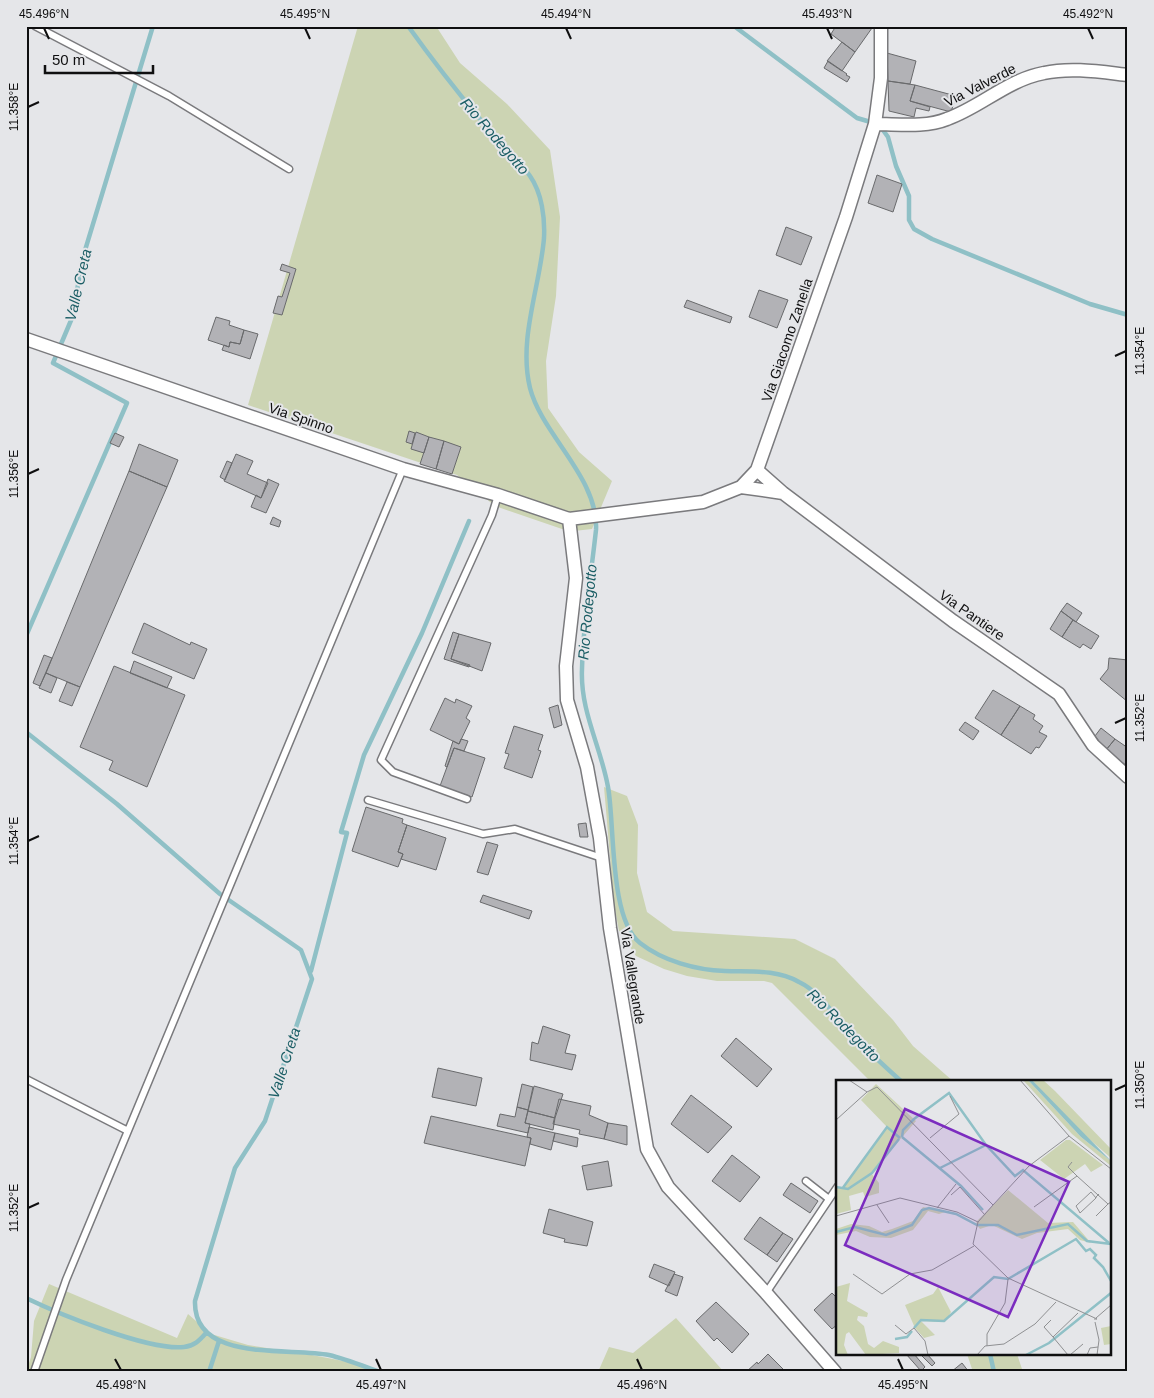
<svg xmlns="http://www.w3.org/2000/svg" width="1154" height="1398" font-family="Helvetica,sans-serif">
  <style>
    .green { fill: #ccd4b3 }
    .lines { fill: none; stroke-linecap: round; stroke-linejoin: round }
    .stream { stroke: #8fc0c6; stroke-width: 4.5 }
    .building { fill: #b2b2b6; stroke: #696a6c }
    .service-casing { stroke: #7a7a7d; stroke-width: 9 }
    .minor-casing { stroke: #7a7a7d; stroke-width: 15 }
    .service { stroke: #fff; stroke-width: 6 }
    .minor { stroke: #fff; stroke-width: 12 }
    .ticks { fill: none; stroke: #0f0f10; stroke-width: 2 }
    .labels { text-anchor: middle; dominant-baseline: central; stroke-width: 4; stroke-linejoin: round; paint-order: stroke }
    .street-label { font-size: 14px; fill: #0f0f10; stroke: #e5e6e9 }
    .water-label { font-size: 15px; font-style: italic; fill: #1b5e65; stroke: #e5e6e9 }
    .inset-river { fill: none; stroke: #8fc0c6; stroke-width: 2.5 }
    .inset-road { fill: none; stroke: #8f9092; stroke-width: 1 }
    .view { fill: #7b2cbf; fill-opacity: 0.15; stroke: #7b2cbf; stroke-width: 2.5 }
    .inset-edge { fill: none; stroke: #0f0f10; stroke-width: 2.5 }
    .neatline { fill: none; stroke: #0f0f10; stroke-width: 2 }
    .ticks-label { font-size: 12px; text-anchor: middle; fill: #0f0f10 }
  </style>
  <rect width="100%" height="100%" fill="#e5e6e9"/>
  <path class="green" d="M358 26H436L460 63 507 104 550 150 560 217 556 296 546 361 548 408 579 452 612 481 592 529 574 531 562 529 495 506 457 475 248 405Z
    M604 787 627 796 638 825 637 873 647 912 673 931 795 939 835 959 893 1020 913 1046 954 1082H871L772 983 764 981H717L687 976 664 969 636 956 619 931 614 904Z
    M49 1284 177 1338 188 1314 211 1334 248 1345 312 1355 364 1365 382 1372H26L31 1357 34 1321Z
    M676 1318 724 1372H598L609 1347 633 1353Z
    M967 1354H1017L1023 1372H973Z"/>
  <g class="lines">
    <path class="stream" d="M408 26C431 58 455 89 480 119 497 137 516 156 530 176 542 193 545 218 544 238 540 287 518 339 530 388 542 435 599 478 596 530 591 576 583 623 582 669 580 711 601 747 608 787 615 825 609 919 640 943 663 961 696 970 725 971 750 972 776 969 799 982 818 991 831 1011 845 1027 862 1046 882 1064 902 1082
      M734 26 857 118 874 123
      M880 126 888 137 896 166 909 196V220L914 229 932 239 1090 304 1128 315
      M26 636 127 403 53 363 72 318 83 257 153 26
      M26 732 117 804 220 894 301 950 312 979 265 1121 235 1168 195 1301C193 1363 288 1347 329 1355 346 1359 363 1366 380 1372
      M311 971 347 833 341 832 364 755 422 633 469 521
      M26 1298C59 1314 149 1351 184 1347 194 1346 199 1341 206 1333
      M990 1354 994 1372
      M209 1372 219 1341"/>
  </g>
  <path class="building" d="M836 26H869L872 28 855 52 831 34Z
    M842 42 855 52 842 71 827 61Z
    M887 53 916 61 910 84 888 81Z
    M828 61 847 74 846 75 850 77 847 82 824 68Z
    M888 81 915 85 910 101 930 107 929 111 916 108 914 117 889 111Z
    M915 85 956 96 951 112 910 101Z
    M877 175 902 184 893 212 868 203Z
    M786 227 812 237 801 265 776 255Z
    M282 264 296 269 282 315 273 313 278 296 282 297 290 273 280 270Z
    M759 290 788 300 777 328 749 317Z
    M687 300 732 317 730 323 684 307Z
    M216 317 230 321 229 325 244 330 240 344 230 342 229 347 208 340Z
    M244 330 258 334 250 359 222 350 224 345 229 347 230 342 240 344Z
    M409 431 415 433 412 444 406 442Z
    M416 432 429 437 424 453 411 449Z
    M115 433 124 437 119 447 110 443Z
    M429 437 444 441 436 469 420 464Z
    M444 441 461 447 452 474 436 469Z
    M139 444 178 460 167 487 129 471Z
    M236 454 253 461 247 474 268 483 261 498 224 481Z
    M227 461 232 463 225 480 220 477Z
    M129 471 167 487 80 687 46 673Z
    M268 479 279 484 266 513 251 507 256 495 261 498Z
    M273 517 281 521 279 527 270 524Z
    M1067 603 1082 613 1076 622 1061 611Z
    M1061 611 1073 620 1062 637 1050 629Z
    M1073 620 1099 636 1091 649 1083 644 1080 648 1062 637Z
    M144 623 190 645 191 642 207 649 194 679 132 653Z
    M453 632 459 634 451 659 470 665 469 667 444 659Z
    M459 634 491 643 482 671 451 659Z
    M44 655 52 658 40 686 33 683Z
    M1109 658 1128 660V702L1100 679 1108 669Z
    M134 661 172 677 167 688 130 673Z
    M114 666 185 695 147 787 109 770 113 761 80 747Z
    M46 673 57 678 51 693 39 688Z
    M67 682 80 687 72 706 59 701Z
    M993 690 1020 706 1001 735 975 718Z
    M445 698 455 703 456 699 472 706 466 718 470 721 459 744 430 730Z
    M558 705 562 725 554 728 549 708Z
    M1020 706 1035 715 1033 719 1043 726 1039 732 1047 736 1039 748 1036 747 1031 754 1001 735Z
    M965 722 979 731 973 740 959 730Z
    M514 726 543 735 538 750 541 751 532 778 504 768 509 754 505 753Z
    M1101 728 1115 739 1106 750 1095 736Z
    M461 739 468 741 464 751 454 748 447 767 445 766 453 741 459 744Z
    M1115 739 1128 748 1127 766 1106 750Z
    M454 748 485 758 472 797 440 786Z
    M366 807 403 819 402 823 407 825 398 852 403 854 398 867 352 851Z
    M586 823 588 837H580L578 824Z
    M407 825 446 838 436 870 401 859 403 854 398 852Z
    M487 842 498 845 488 875 477 872Z
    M483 895 532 911 529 919 480 902Z
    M543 1026 570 1035 565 1053 576 1055 572 1070 530 1060 532 1042 538 1044Z
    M736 1038 772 1069 757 1087 721 1056Z
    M438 1068 482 1078 476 1106 432 1097Z
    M522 1084 533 1087 528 1110 517 1107Z
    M534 1086 563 1094 555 1118 528 1111Z
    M691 1095 732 1127 708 1153 671 1124Z
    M559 1099 591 1106 589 1115 608 1123 604 1139 579 1134 580 1130 553 1124Z
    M517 1107 528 1110 525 1123 530 1124 528 1133 497 1126 500 1114 515 1117Z
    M528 1111 555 1118 553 1130 525 1123Z
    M431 1116 531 1138 525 1166 424 1143Z
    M608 1123 627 1126V1145L604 1139Z
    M529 1127 555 1133 551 1150 530 1144 531 1138 527 1137Z
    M555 1133 578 1138 577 1147 553 1141Z
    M732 1155 760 1177 740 1202 712 1181Z
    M608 1161 612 1186 587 1190 582 1166Z
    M791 1183 818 1201 810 1213 783 1195Z
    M549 1209 593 1222 587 1246 564 1242 565 1239 543 1233Z
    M760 1217 783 1233 767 1255 744 1239Z
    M783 1233 793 1239 777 1262 767 1255Z
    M654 1264 675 1272 669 1286 649 1277Z
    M674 1274 683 1277 677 1296 665 1291Z
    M832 1293 838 1299V1324L832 1329 814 1310Z
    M716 1302 749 1334 732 1353 717 1338 714 1341 696 1321Z
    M768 1354 786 1372H746L757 1362 758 1364Z
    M906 1354H914L925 1367 921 1371Z
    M920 1354H927L935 1363 932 1366Z
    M962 1363 969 1372H951Z"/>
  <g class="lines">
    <defs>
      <path id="service" d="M35 26 169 96 289 169
        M467 799 393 772 381 760 492 515 498 495
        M368 800 483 834 515 829 602 858
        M26 1079 128 1131
        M806 1181 829 1199
        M766 1293 838 1186
        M34 1372 66 1280 403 469"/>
      <path id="minor" d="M875 124C898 124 925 128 947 119 981 107 1007 80 1044 73 1071 67 1101 72 1128 75
        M26 339 403 469 498 495 569 519 703 502 741 487 757 470 846 217 875 124 881 78V26
        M757 470 783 493 953 621 1059 694 1093 745 1128 777
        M741 487 783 493
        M569 519 576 578 566 666 567 700 587 767 600 838 610 928 647 1149 668 1187 766 1293 835 1372"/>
    </defs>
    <use href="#service" class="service-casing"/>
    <use href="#minor" class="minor-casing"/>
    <use href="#service" class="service"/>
    <use href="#minor" class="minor"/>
  </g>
  <path class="ticks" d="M44 28 49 39M305 28 310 39M566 28 571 39M827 28 832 39M1088 28 1093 39M28 107 39 102M1115 356 1126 351M28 474 39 469M1115 723 1126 718M28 841 39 836M1115 1090 1126 1085M28 1208 39 1203M115 1359 121 1370M376 1359 381 1370M637 1359 642 1370M898 1359 903 1370"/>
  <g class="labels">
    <g class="street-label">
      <text transform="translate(980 85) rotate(-27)">Via Valverde</text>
      <text transform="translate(787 340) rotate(-71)">Via Giacomo Zanella</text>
      <text transform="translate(301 418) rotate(19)">Via Spinno</text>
      <text transform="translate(972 615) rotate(35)">Via Pantiere</text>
      <text transform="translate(633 976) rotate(81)">Via Vallegrande</text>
    </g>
    <g class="water-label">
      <text transform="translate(495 136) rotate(49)">Rio Rodegotto</text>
      <text transform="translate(78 285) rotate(-77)">Valle Creta</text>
      <text transform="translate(587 612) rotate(-85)">Rio Rodegotto</text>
      <text transform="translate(844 1025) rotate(45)">Rio Rodegotto</text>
      <text transform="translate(284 1063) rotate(-72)">Valle Creta</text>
    </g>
  </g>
  <g transform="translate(836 1080)">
    <rect width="275" height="275" fill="#e5e6e9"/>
    <path d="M187 0H192L245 57 275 81V86L236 54ZM196 0H207L219 11 275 69V78L238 46ZM40 4 80 41 35 93 43 103V113L29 117 27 112 13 116 15 130 0 134V107L5 109 51 47 25 20ZM230 60H234L267 85 255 92 249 84 228 99 204 80ZM172 110 212 143 237 142 255 163 244 160 232 149 201 153 186 159 156 145 144 149 140 144 141 141ZM87 127 109 132 103 134 92 131 77 150 55 158 34 157 20 151 0 155V149L15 144 33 146 46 152 56 149 77 141ZM14 203 11 221 32 233 31 237 22 236 21 240 28 246 32 264 38 268 47 261 63 267V273L30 275 13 252 10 254 8 265 12 275H0V207ZM102 207 115 232 109 242 85 241 99 255 88 258 79 248 69 225 97 214ZM275 246V264L268 265 265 248Z" fill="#ccd4b3"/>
    <path d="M192 0H196L275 81 245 57Z" fill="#8fc0c6"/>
    <path class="inset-river" d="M66 57 67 50 78 39 113 13 150 65 179 96 187 90 273 163M66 57 125 106 147 130M104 88 150 65M0 107 12 109 36 93 63 59M6 109 51 47 64 58M0 152 19 147 50 155 76 145 86 130 93 128 120 134 141 145H162L181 155 232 144 251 161 275 164M78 248 85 240 108 241 158 197 172 199 240 159 250 171 254 169 260 175 258 178 267 187 275 201M59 259 71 257 76 251M190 275 213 263 275 213"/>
    <path class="inset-road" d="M184 0 233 56 275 89M31 12 41 7 157 125M0 40 31 12 13 0M233 56 193 86 157 125 142 142 137 164 172 198 261 239H258M94 58 123 34 114 16M236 82 232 87 241 96M115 115 124 107 149 135M260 118 255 112 240 126 243 131 244 133 260 118V117L263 114M41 125 53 143M198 127 241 96 272 124 275 122M101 128 120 104M0 136 64 118 121 132 142 142M260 136 272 124M17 194 46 214 74 194 96 190 138 166M260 238 275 225M215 240 208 247 217 257M259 242 263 260 261 275M59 245 70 254 78 248 89 261 92 275M151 266V254L169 223 172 199M141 275 149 266 168 264 199 244 220 222M232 275 217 257 242 233M234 275 247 264M251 275 254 268 262 267"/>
    <path class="view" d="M69 29 233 102 172 237 9 165Z"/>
    <rect width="275" height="275" class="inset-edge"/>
  </g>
  <rect width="1154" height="1398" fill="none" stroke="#e5e6e9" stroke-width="55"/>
  <path d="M45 65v8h108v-8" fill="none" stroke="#0f0f10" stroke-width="2.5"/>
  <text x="52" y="65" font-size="15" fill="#0f0f10" stroke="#e5e6e9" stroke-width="4" paint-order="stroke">50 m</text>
  <rect x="28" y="28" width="1098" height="1342" class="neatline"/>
  <g class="ticks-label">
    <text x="44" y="18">45.496°N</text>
    <text x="305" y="18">45.495°N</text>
    <text x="566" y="18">45.494°N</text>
    <text x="827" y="18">45.493°N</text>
    <text x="1088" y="18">45.492°N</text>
    <text transform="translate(14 107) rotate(-90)" y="4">11.358°E</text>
    <text transform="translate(1140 351) rotate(-90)" y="4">11.354°E</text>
    <text transform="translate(14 474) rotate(-90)" y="4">11.356°E</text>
    <text transform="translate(1140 718) rotate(-90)" y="4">11.352°E</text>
    <text transform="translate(14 841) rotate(-90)" y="4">11.354°E</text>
    <text transform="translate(1140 1085) rotate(-90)" y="4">11.350°E</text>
    <text transform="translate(14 1208) rotate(-90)" y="4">11.352°E</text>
    <text x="121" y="1389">45.498°N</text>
    <text x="381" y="1389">45.497°N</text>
    <text x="642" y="1389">45.496°N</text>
    <text x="903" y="1389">45.495°N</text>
  </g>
</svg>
